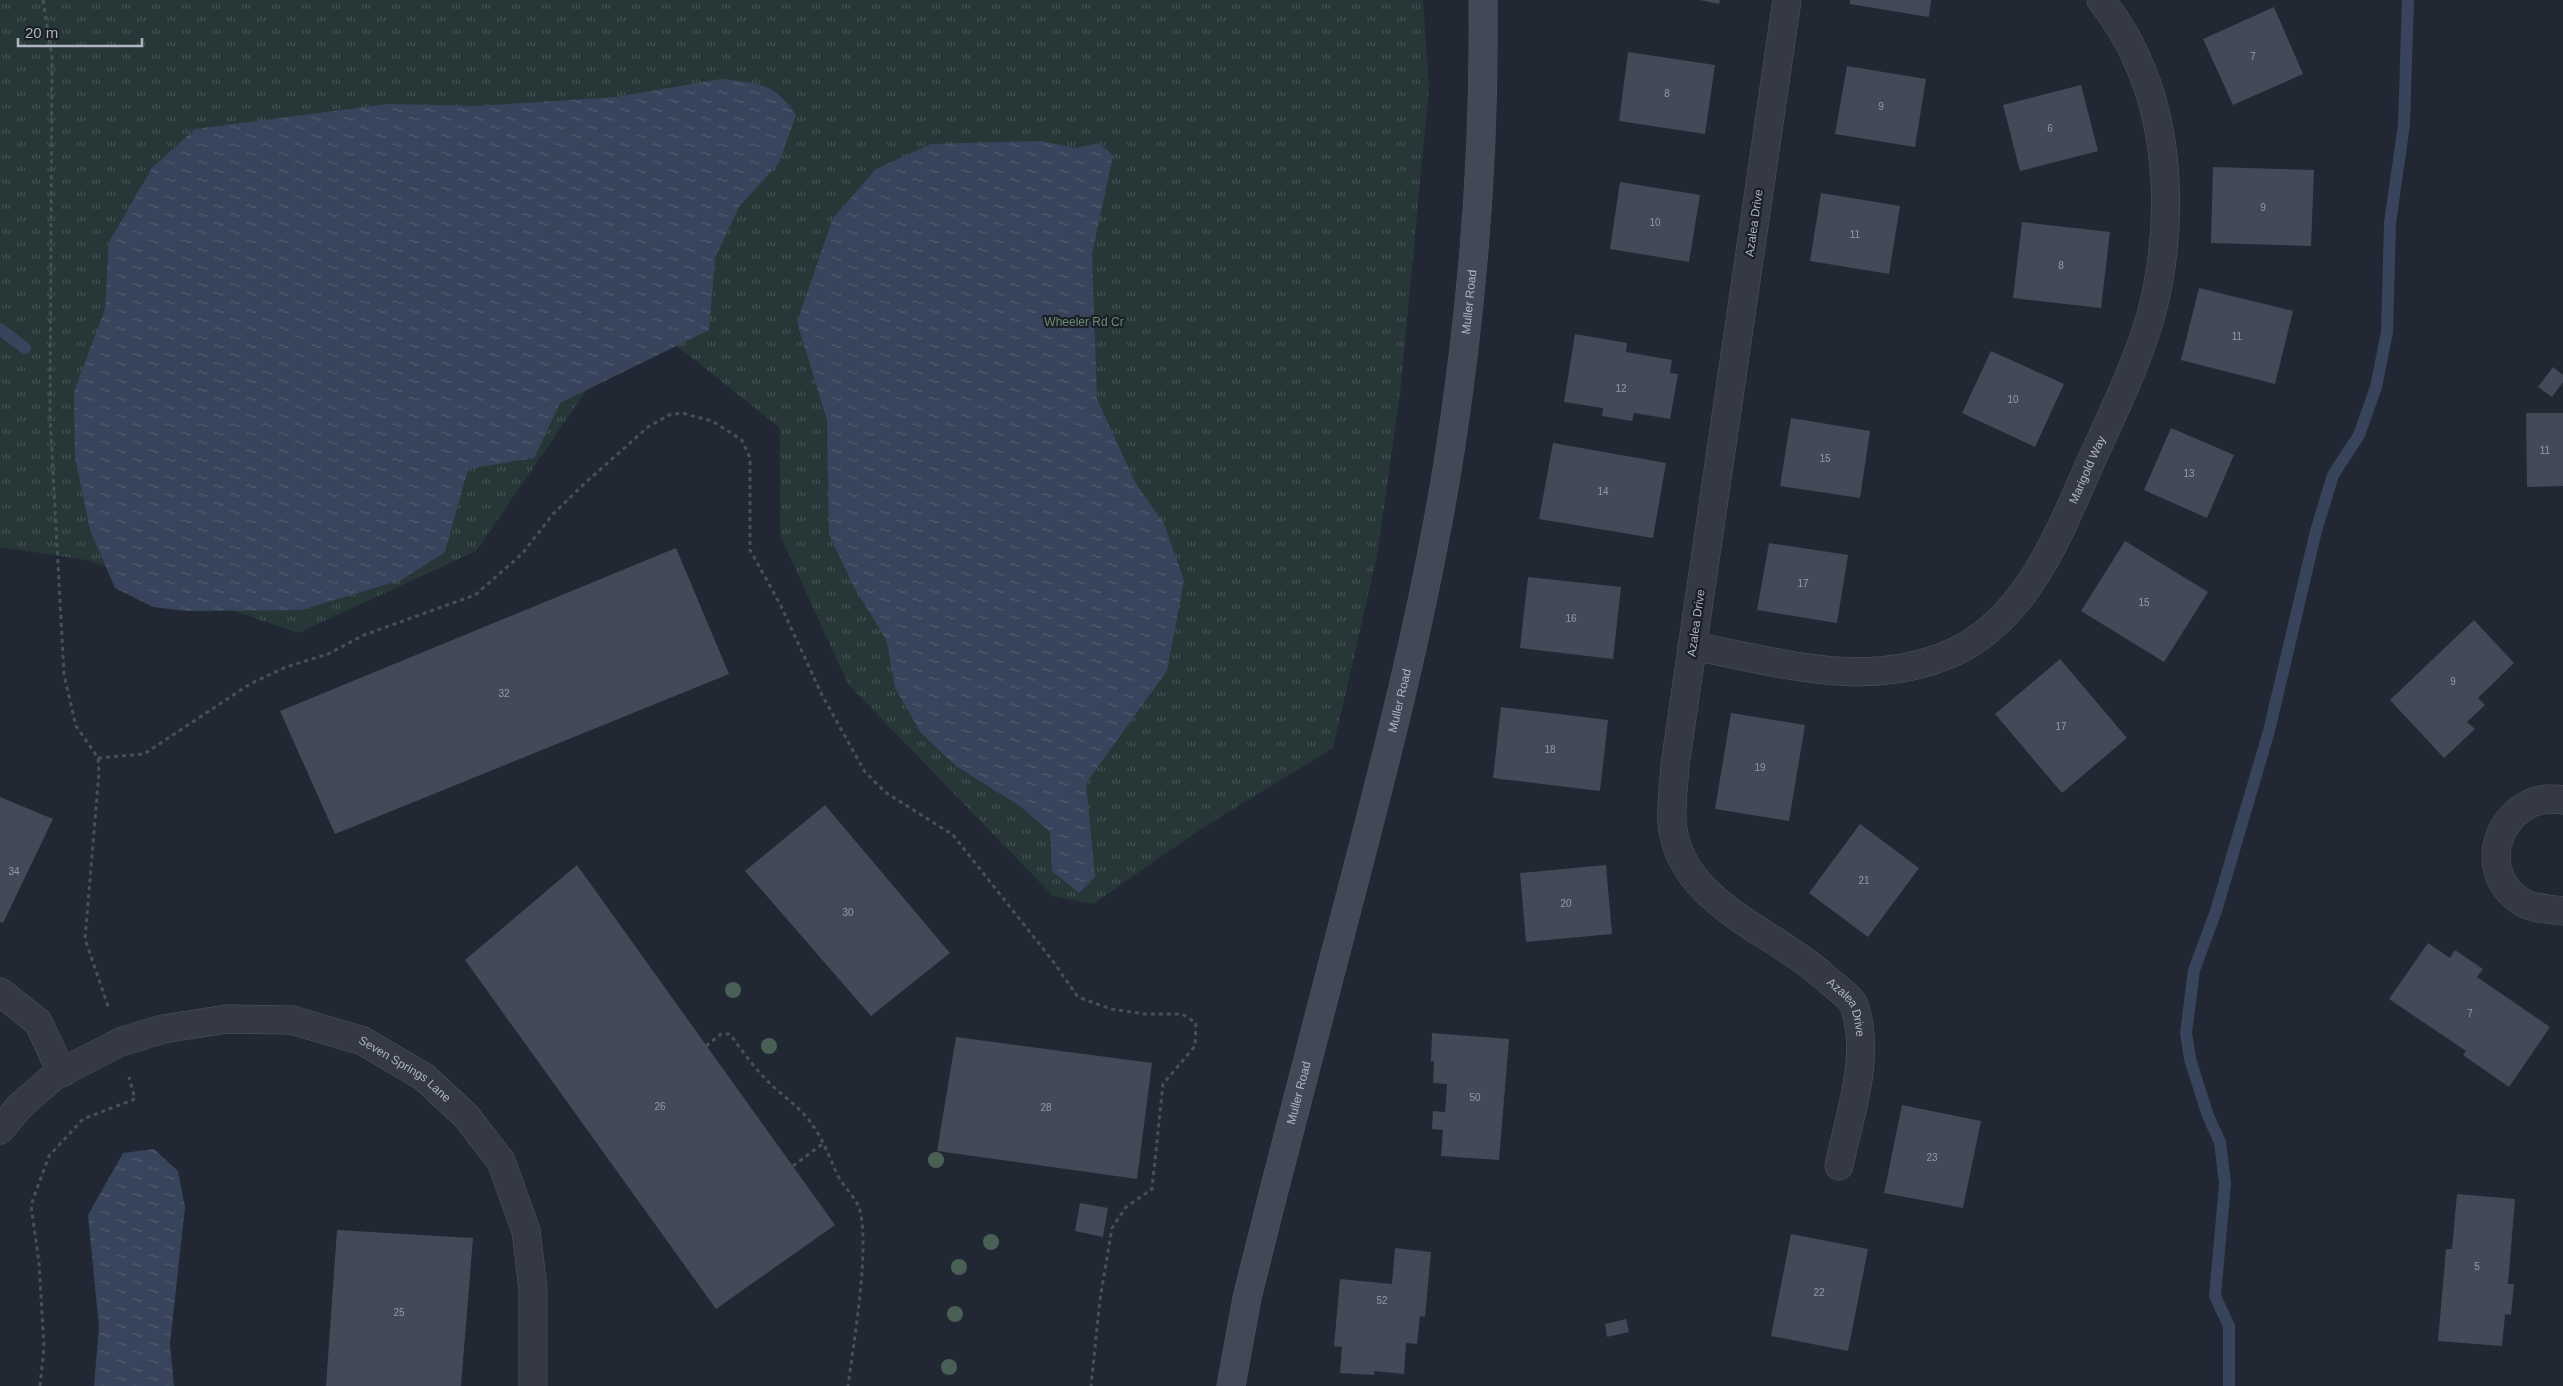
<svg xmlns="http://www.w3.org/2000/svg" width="2563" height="1386" font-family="Helvetica,sans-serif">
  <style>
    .park { fill: url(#park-tufts) }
    .water { fill: url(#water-ripples) }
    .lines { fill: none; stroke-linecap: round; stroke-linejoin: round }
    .stream { stroke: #38445b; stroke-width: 12 }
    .building { fill: #434a57 }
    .street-casing { stroke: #4f545f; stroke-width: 29 }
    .secondary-casing { stroke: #4f545f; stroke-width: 29 }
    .path { stroke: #455256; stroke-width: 3; stroke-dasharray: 4 4; stroke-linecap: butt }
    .street { stroke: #343944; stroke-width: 28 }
    .secondary { stroke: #434856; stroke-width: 28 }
    .tree { fill: #496057 }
    .labels { text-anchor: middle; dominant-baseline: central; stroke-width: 4.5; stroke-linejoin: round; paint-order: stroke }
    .number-label { font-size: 10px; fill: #939aa6 }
    .street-label { font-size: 12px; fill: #aeb4c1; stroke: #1a1f28 }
    .park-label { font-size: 12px; fill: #698e75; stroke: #1a1f28 }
  </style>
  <defs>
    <pattern id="park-tufts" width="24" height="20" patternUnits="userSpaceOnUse" patternTransform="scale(1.25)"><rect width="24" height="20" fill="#273738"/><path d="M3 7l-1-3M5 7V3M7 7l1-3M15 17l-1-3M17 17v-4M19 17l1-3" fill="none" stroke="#445253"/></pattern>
    <pattern id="water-ripples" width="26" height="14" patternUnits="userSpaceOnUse" patternTransform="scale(1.25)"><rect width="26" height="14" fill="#38445b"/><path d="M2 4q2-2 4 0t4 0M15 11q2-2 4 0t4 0" fill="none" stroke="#525d71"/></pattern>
  </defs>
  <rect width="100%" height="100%" fill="#212733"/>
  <path class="park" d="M0 0H1423L1429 88 1400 394 1377 556 1333 748 1204 827 1093 904 1053 896 848 684 780 535V428L638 315 476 551 298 633 87 560 0 547Z"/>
  <path class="water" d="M721 79C758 84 773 81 796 115L779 163 739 207 715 258 709 330 560 403 534 458 468 469 445 552 401 580 301 610 186 611 153 607 115 588 90 530 75 457 74 392 105 309 109 242 152 168 195 129 388 104 478 106 616 97Z
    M1040 141 1076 148 1098 143 1113 155 1092 255 1097 399 1135 482 1164 524 1184 580 1167 671 1086 783 1095 877 1079 893 1052 871 1050 832 1021 807 956 766 921 733 895 688 887 641 854 587 829 535 827 420 797 322 833 218 876 169 931 144Z
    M154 1149 178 1171 185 1207 170 1344 174 1386H94L99 1327 88 1215 123 1153Z"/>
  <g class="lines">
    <path class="stream" d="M0 329 25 348
      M2229 1386V1326L2215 1296 2225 1184 2220 1142 2208 1116 2190 1059 2186 1033 2194 970 2216 911 2269 731 2316 531 2333 475 2359 435 2376 387 2387 332 2390 223 2404 125 2408 0"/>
  </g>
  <path class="building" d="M1700 0H1720L1719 4Z
    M1850 0H1931L1929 17 1850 4Z
    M2274 7 2303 74 2233 105 2203 39Z
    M1628 52 1715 65 1705 134 1619 121Z
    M1847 66 1926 79 1915 147 1835 134Z
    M2081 85 2098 151 2020 171 2003 105Z
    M2213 167 2314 170 2311 246 2211 243Z
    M1620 182 1700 195 1689 262 1610 249Z
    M1821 193 1900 206 1889 274 1810 261Z
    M2022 222 2110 232 2101 308 2013 298Z
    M2199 288 2293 311 2275 384 2181 360Z
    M1575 334 1627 343 1626 352 1672 360 1670 373 1678 374 1670 419 1634 413 1632 421 1602 416 1603 408 1564 402Z
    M1991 351 2064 384 2035 447 1962 413Z
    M2553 367 2563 375V382L2552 397 2538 387Z
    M2526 413H2563V486L2527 487Z
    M1791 418 1870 431 1860 498 1780 486Z
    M2171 428 2234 455 2207 518 2144 490Z
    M1553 443 1666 463 1653 538 1539 519Z
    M2125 541 2208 592 2164 662 2081 611Z
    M1769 543 1848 555 1837 623 1757 610Z
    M676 548 729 674 335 834 280 711Z
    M1528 577 1621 587 1613 659 1520 648Z
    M2474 620 2514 663 2478 698 2485 705 2467 722 2475 729 2444 758 2390 700Z
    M2060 659 2127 738 2062 793 1995 714Z
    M1501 707 1608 720 1600 791 1493 778Z
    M1731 713 1805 725 1789 821 1715 809Z
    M0 797 53 819 3 923 0 922Z
    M825 805 950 953 871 1016 745 871Z
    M1860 824 1919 868 1868 937 1809 893Z
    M577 865 835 1225 716 1309 465 960Z
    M1606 865 1612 934 1526 942 1520 873Z
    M2428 943 2450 958 2455 950 2483 969 2477 977 2550 1027 2509 1087 2463 1055 2466 1051 2389 999Z
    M1432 1033 1509 1039 1499 1160 1441 1156 1443 1130 1432 1129 1433 1111 1445 1112 1447 1084 1433 1083 1434 1061 1431 1062Z
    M956 1037 1152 1063 1137 1179 937 1151Z
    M1902 1105 1981 1121 1963 1208 1884 1193Z
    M2457 1194 2515 1199 2508 1284H2514L2511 1315 2505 1314 2502 1346 2438 1341 2446 1249H2452Z
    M1080 1203 1108 1208 1103 1237 1075 1231Z
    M337 1230 473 1238 461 1386H326Z
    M1791 1234 1868 1249 1848 1351 1771 1336Z
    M1395 1248 1431 1252 1425 1317 1420 1316 1417 1344 1406 1343 1404 1374 1374 1371V1375L1340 1373 1342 1347 1334 1346 1340 1279 1392 1284Z
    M1626 1319 1629 1332 1607 1337 1605 1324Z"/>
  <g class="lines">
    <defs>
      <g id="street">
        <path id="s1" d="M1787 0 1675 765C1674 783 1671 803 1672 822 1678 901 1769 929 1821 974 1828 981 1851 997 1854 1005 1872 1056 1849 1116 1839 1166"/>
        <path id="s2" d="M1692 646C1780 662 1866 691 1952 653 2023 621 2055 543 2084 477 2107 424 2135 371 2151 315 2173 232 2172 133 2135 55 2126 35 2114 17 2101 0"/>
        <path d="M2563 800C2503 789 2470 870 2522 902 2534 909 2549 909 2563 911"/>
        <path d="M0 992 38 1022 62 1073"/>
        <path id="s3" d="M0 1130 19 1107 53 1077 120 1042 163 1029 227 1019 292 1020 363 1041 424 1077 466 1116 501 1161 526 1231 533 1289V1386"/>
      </g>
      <g id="secondary">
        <path id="s4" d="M1231 1386 1247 1298C1278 1173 1310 1048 1343 924 1384 768 1425 611 1450 451 1473 302 1485 151 1483 0"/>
      </g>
    </defs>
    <use href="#street" class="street-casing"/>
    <use href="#secondary" class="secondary-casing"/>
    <path class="path" d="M43 0 52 57 50 417 64 675 76 726 98 758 99 772 85 939 109 1009
      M98 758 144 754 250 684 286 667 328 654 364 635 475 595 522 554 553 514 585 483 648 427 669 415 682 413 712 421 742 440 750 458V550L780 604 822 695 865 772 885 792 953 835 1052 960 1078 997 1111 1009 1145 1014H1182L1196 1023 1195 1046 1163 1084 1152 1189 1126 1207 1112 1228 1100 1299 1091 1386
      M706 1046 721 1034H730C744 1054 758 1073 776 1089 785 1097 794 1104 802 1112 819 1130 827 1151 837 1174 843 1186 853 1195 858 1205 872 1239 853 1346 848 1386
      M793 1166 825 1142
      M40 1386 44 1347 39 1263 31 1205 49 1156 83 1119 135 1099 129 1077"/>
    <use href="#street" class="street"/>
    <use href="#secondary" class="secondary"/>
  </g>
  <g class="tree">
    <circle cx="733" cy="990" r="8"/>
    <circle cx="769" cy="1046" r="8"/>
    <circle cx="936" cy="1160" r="8"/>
    <circle cx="991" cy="1242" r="8"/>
    <circle cx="959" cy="1267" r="8"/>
    <circle cx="955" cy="1314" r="8"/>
    <circle cx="949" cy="1367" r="8"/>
  </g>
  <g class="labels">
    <g class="number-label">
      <text x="2253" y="56">7</text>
      <text x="1667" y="93">8</text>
      <text x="1881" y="106">9</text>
      <text x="2050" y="128">6</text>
      <text x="2263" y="207">9</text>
      <text x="1655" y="222">10</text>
      <text x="1855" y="234">11</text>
      <text x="2061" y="265">8</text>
      <text x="2237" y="336">11</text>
      <text x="1621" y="388">12</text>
      <text x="2013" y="399">10</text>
      <text x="2545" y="450">11</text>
      <text x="1825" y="458">15</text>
      <text x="2189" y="473">13</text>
      <text x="1603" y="491">14</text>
      <text x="1803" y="583">17</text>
      <text x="2144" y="602">15</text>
      <text x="1571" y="618">16</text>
      <text x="2453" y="681">9</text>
      <text x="504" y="693">32</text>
      <text x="2061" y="726">17</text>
      <text x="1550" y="749">18</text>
      <text x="1760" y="767">19</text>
      <text x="14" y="871">34</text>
      <text x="1864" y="880">21</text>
      <text x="1566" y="903">20</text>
      <text x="848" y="912">30</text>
      <text x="2470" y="1013">7</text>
      <text x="1475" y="1097">50</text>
      <text x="660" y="1106">26</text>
      <text x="1046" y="1107">28</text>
      <text x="1932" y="1157">23</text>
      <text x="2477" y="1266">5</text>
      <text x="1819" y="1292">22</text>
      <text x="1382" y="1300">52</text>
      <text x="399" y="1312">25</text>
    </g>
    <g class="street-label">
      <text transform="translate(1754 223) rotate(-82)">Azalea Drive</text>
      <text stroke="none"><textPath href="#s4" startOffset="1111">Muller Road</textPath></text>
      <text stroke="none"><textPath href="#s2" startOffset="498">Marigold Way</textPath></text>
      <text transform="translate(1696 623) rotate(-82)">Azalea Drive</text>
      <text stroke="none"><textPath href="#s4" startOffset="706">Muller Road</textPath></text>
      <text stroke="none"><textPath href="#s1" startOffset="1095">Azalea Drive</textPath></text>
      <text stroke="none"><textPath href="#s3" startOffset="450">Seven Springs Lane</textPath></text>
      <text stroke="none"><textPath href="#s4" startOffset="301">Muller Road</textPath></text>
    </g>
    <g class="park-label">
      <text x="1084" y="322">Wheeler Rd Cr</text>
    </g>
  </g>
  <path d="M18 38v8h124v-8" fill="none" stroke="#aeb4c1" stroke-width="2.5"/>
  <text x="25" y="38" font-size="15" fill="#aeb4c1" stroke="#1a1f28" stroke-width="4" paint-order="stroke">20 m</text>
</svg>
